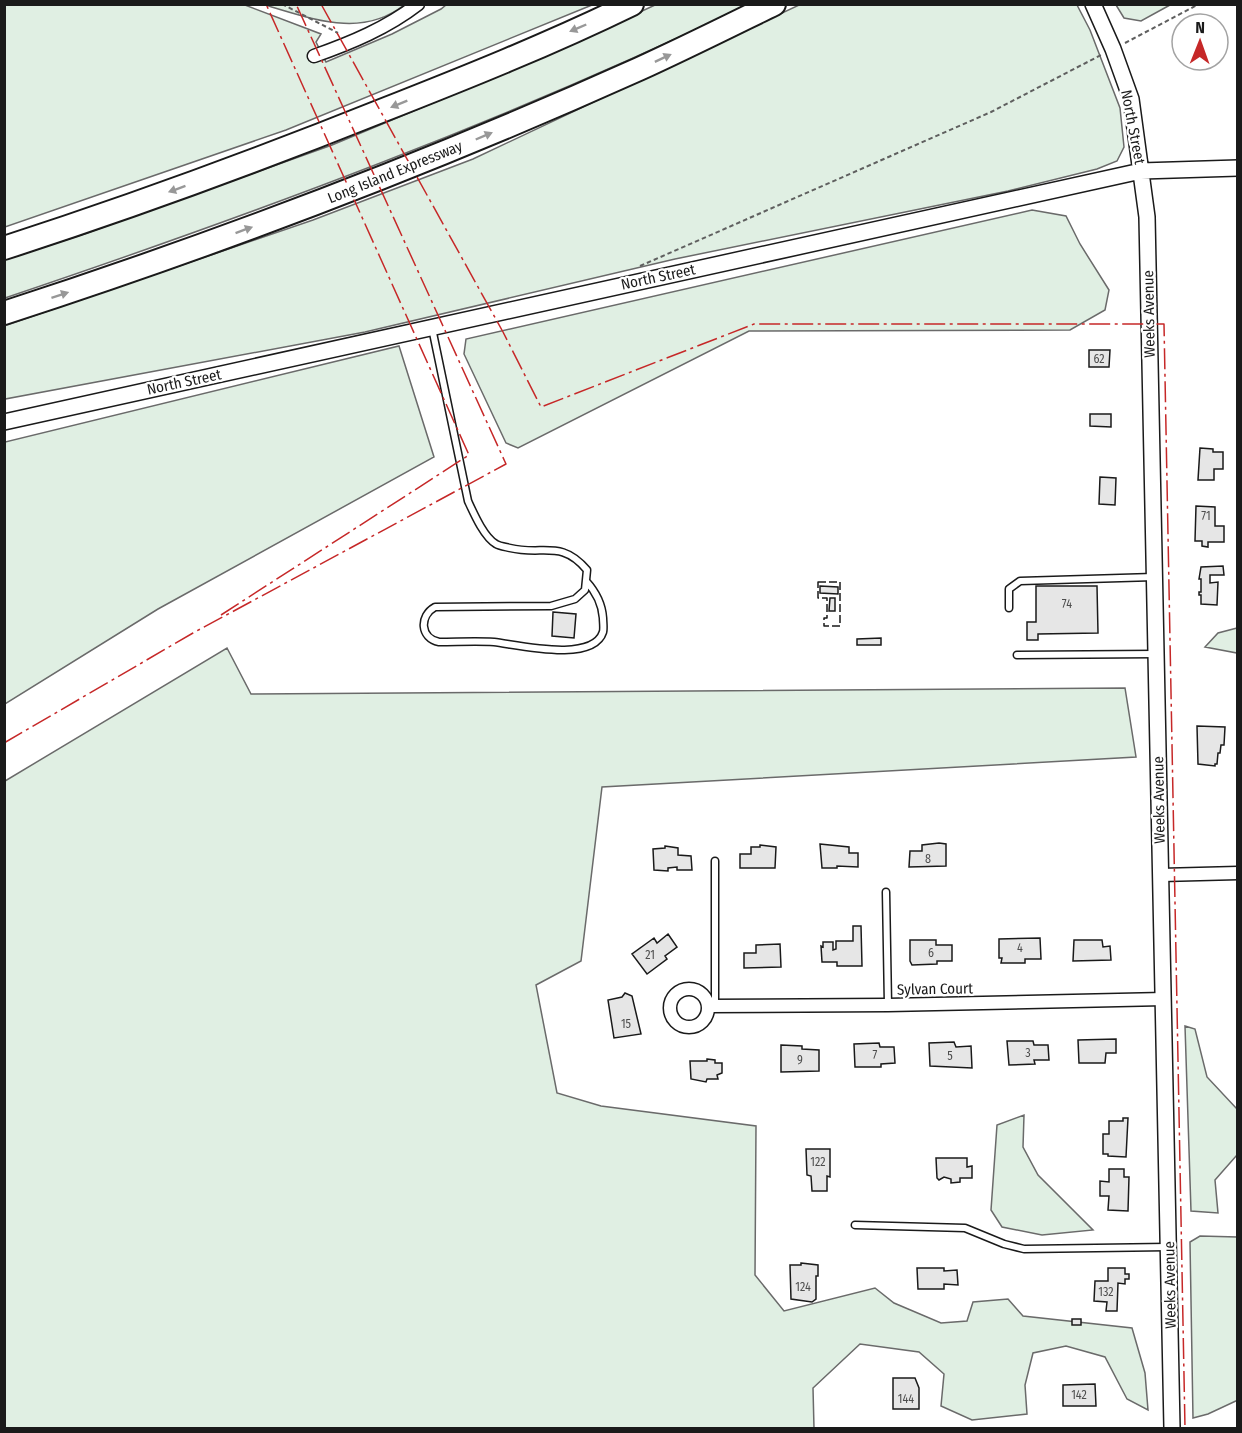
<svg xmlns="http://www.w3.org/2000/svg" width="1242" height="1433" font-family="'Fira Sans Condensed',sans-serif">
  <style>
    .green { fill: #e0efe3; stroke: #6a6a6a; stroke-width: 1.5 }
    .building { fill: #e6e6e6; stroke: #1a1a1a; stroke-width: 1.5 }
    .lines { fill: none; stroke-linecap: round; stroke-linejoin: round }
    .service-casing { stroke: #1a1a1a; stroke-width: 9 }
    .minor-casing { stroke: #1a1a1a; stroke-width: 15 }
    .tertiary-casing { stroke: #1a1a1a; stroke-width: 18 }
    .motorway-casing { stroke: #1a1a1a; stroke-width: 26 }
    .path { stroke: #5f5f5f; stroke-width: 2; stroke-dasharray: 4.5 3; stroke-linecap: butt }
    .service { stroke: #fff; stroke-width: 6 }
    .minor { stroke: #fff; stroke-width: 12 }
    .tertiary { stroke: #fff; stroke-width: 15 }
    .motorway { stroke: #fff; stroke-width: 22 }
    .fence { stroke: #1a1a1a; stroke-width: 1.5; stroke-dasharray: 8 3; stroke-linecap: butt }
    .power { stroke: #c62828; stroke-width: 1.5; stroke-dasharray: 21 4.5 3 4.5; stroke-linecap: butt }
    .oneway { fill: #989898 }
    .labels { text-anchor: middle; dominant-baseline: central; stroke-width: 4.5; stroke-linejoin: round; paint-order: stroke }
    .number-label { font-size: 12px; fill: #4d4d4d }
    .street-label { font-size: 15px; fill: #1a1a1a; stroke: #fff }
  </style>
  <rect width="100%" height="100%" fill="#fff"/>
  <path class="green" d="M4 5H245L321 34 316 42 326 62 392 34 441 9 446 5H592L286 130 5 227Z
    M265 5H404C361 39 311 18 265 5Z
    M655 5H748C508 120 257 213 5 298L4 260 87 233 332 145 545 56Z
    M799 5H1077L1090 30 1120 108 1124 147 1117 161 1097 169 1008 191 675 259 365 332 5 399 4 326 313 220 473 159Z
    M1116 5H1170L1141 21 1124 18Z
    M1032 210 1066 216 1080 244 1109 290 1105 310 1070 330 749 331 518 448 506 443 464 354 466 339Z
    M399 346 434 457 158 609 5 704V442Z
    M1237 628V653L1205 647 1218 633Z
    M227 648 251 694 1125 688 1136 757 602 787 581 961 536 985 557 1093 601 1106 756 1126 755 1275 784 1311 875 1288 894 1303 941 1323 967 1321 973 1302 1008 1299 1023 1316 1132 1328 1145 1373 1148 1410 1127 1399 1105 1357 1066 1346 1033 1353 1025 1385 1027 1414 972 1420 941 1406 944 1374 919 1352 860 1344 813 1388 814 1428H5V781Z
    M1185 1026 1195 1029 1207 1077 1237 1109V1155L1215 1180 1218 1213 1191 1211Z
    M1024 1115 1023 1147 1038 1175 1093 1230 1042 1235 1002 1227 991 1210 997 1125Z
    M1200 1236 1237 1237 1238 1400 1208 1414 1193 1418 1190 1242Z"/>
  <path class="building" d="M1089 350H1110L1109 367H1089Z
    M1090 414H1111V427L1090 426Z
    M1200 448 1213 449V452H1223V469H1214V480H1198Z
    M1100 477 1116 478 1115 505 1099 504Z
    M1196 506 1215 507V526H1224V542H1208V547L1202 546V541H1195Z
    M1223 566 1224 575H1210V583L1218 582 1217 605 1201 604V595H1199V592H1201V579H1199L1201 567Z
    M820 586 838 587V594L820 593Z
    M1036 586H1097L1098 633 1038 634V640H1027V622H1036Z
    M830 598H835V611H829Z
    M553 612 576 614 574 638 552 636Z
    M881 638V645H857V639Z
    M1197 726 1225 727 1224 745H1221L1220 753H1218L1217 764H1215V766L1198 764Z
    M939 843 946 844V866L909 867 910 851H922V845Z
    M820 844 849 847V853H858V867L837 866V868H822Z
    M760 845 776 847 775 868H740V854H751V847H760Z
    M665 846 678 848V855L691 856 692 870H677V867L668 868V871L654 870 653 849 665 848Z
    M853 926H861L862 966H837V962H822L821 946 823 947V942H833V950L836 949V941H853Z
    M668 934 677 947 665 956 667 959 647 974 632 954 654 938 657 943Z
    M1040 938 1041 959H1025V963H1001L1002 958H999V939Z
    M910 940H936V945H952V961H937V964L912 965 910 961Z
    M1074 940H1102L1103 947 1110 946 1111 960 1073 961Z
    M780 944 781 967 744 968V953H756V945Z
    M625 993 632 996 641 1034 614 1038 608 1000 622 997Z
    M1116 1039V1053H1106L1105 1063H1079L1078 1040Z
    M1007 1041H1033L1034 1045H1048L1049 1060H1034L1035 1064 1009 1065Z
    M954 1042 956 1047 971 1046 972 1068 930 1066 929 1043Z
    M879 1043 880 1047H894L895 1063 881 1064V1067H855L854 1044Z
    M781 1045 802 1046V1049L819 1050V1071L781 1072Z
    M707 1059 715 1060V1063H722V1073L717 1075 718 1079H707L706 1082 691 1079 690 1061H707Z
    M1123 1118H1128L1126 1157 1108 1156V1154H1103V1134H1109V1121H1123Z
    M806 1149H830V1177L827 1176V1191H812L811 1176 807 1175Z
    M936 1158H967V1167L972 1166V1178H960V1182L951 1183V1179L944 1177 939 1180 937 1178Z
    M1109 1169H1124V1177H1129L1128 1211 1108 1210 1109 1196H1100V1181L1109 1182Z
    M801 1263 818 1265V1276H816V1299L812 1302 791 1299 790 1265H801Z
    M917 1268H944V1271L957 1270 958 1285 944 1284V1289H918Z
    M1108 1268H1125V1274H1129V1279H1125V1284L1118 1283 1117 1311H1106L1107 1302 1094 1301 1095 1281H1108Z
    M1072 1319H1081V1325H1072Z
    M893 1378H915L919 1388V1409H893Z
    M1095 1384 1096 1406H1063V1385Z"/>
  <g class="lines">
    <defs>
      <path id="service" d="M432 328 468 501C474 514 484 537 496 544 499 546 506 547 510 548 543 556 561 539 587 570L585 590 575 599 551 606 435 607C419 616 420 638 439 642 457 642 476 641 494 642 519 645 593 663 603 632 604 628 603 622 603 618 602 603 596 592 586 581
        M1009 608V589L1020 581 1154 577
        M1017 655 1156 654
        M715 861V1006
        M886 892 888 1005
        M855 1225 965 1228 1004 1244 1024 1249 1168 1247"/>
      <path id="minor" d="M314 56C351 43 387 28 418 4
        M1161 875 1238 873
        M670 1008a19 19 0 1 1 38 0a19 19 0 1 1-38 0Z
        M708 1006 888 1005 1164 999"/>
      <path id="tertiary" d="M1093 4 1113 49 1131 99 1147 217 1172 1428
        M4 422 1141 171 1238 168"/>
      <path id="motorway" d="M4 248C131 207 256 161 381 111 465 78 550 44 632 4
        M4 313C220 243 432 162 639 69 685 48 729 26 774 4"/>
    </defs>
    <use href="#service" class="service-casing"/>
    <use href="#minor" class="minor-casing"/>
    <use href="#tertiary" class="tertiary-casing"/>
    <use href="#motorway" class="motorway-casing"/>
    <path class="path" d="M282 4 338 33
      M1125 43 1199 4
      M640 266 991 112 1101 55"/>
    <use href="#service" class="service"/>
    <use href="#minor" class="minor"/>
    <use href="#tertiary" class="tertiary"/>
    <use href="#motorway" class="motorway"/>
    <path class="fence" d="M818 582H840V626H824V618H827V598H818Z"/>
    <path class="power" d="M321 4 503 332 541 407 754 324H1164L1185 1428
      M221 615 469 455 266 4
      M4 743 193 633 506 464 296 4"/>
  </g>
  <defs><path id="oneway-solid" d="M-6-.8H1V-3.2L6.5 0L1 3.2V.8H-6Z" transform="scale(1.5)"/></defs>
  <g class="oneway">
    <use href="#oneway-solid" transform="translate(578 28) rotate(157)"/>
    <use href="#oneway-solid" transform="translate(663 58) rotate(-25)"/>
    <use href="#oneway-solid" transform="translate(399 104) rotate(158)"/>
    <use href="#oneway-solid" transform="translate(484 136) rotate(-23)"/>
    <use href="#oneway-solid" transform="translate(177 189) rotate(160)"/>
    <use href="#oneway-solid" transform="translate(244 230) rotate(-20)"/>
    <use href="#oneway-solid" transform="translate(60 295) rotate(-18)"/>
  </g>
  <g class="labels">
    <g class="number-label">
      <text x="1099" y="359">62</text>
      <text x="1206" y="516">71</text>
      <text x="1067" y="604">74</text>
      <text x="928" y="859">8</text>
      <text x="1020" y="948">4</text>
      <text x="931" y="953">6</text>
      <text x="650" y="955">21</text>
      <text x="626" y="1024">15</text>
      <text x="1028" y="1053">3</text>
      <text x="875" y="1055">7</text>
      <text x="950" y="1056">5</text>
      <text x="800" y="1060">9</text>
      <text x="818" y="1162">122</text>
      <text x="803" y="1287">124</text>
      <text x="1106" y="1292">132</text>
      <text x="1079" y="1395">142</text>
      <text x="906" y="1399">144</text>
    </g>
    <g class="street-label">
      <text transform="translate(1133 127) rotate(79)">North Street</text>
      <text transform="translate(395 172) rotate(-22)">Long Island Expressway</text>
      <text transform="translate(658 277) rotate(-12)">North Street</text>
      <text transform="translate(1149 314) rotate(-91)">Weeks Avenue</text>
      <text transform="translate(184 382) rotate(-12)">North Street</text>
      <text transform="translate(1159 800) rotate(-91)">Weeks Avenue</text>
      <text transform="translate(935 989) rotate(-1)">Sylvan Court</text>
      <text transform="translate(1170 1285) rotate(-91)">Weeks Avenue</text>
    </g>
  </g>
  <rect width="1242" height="1433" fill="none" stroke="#1a1a1a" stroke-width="12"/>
  <g transform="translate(1200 42) rotate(1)"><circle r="28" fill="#ffffff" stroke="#a3a3a3" stroke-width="1.5"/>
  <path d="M0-4.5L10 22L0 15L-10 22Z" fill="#c62828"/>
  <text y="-9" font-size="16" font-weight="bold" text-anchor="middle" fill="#1a1a1a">N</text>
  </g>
</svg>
